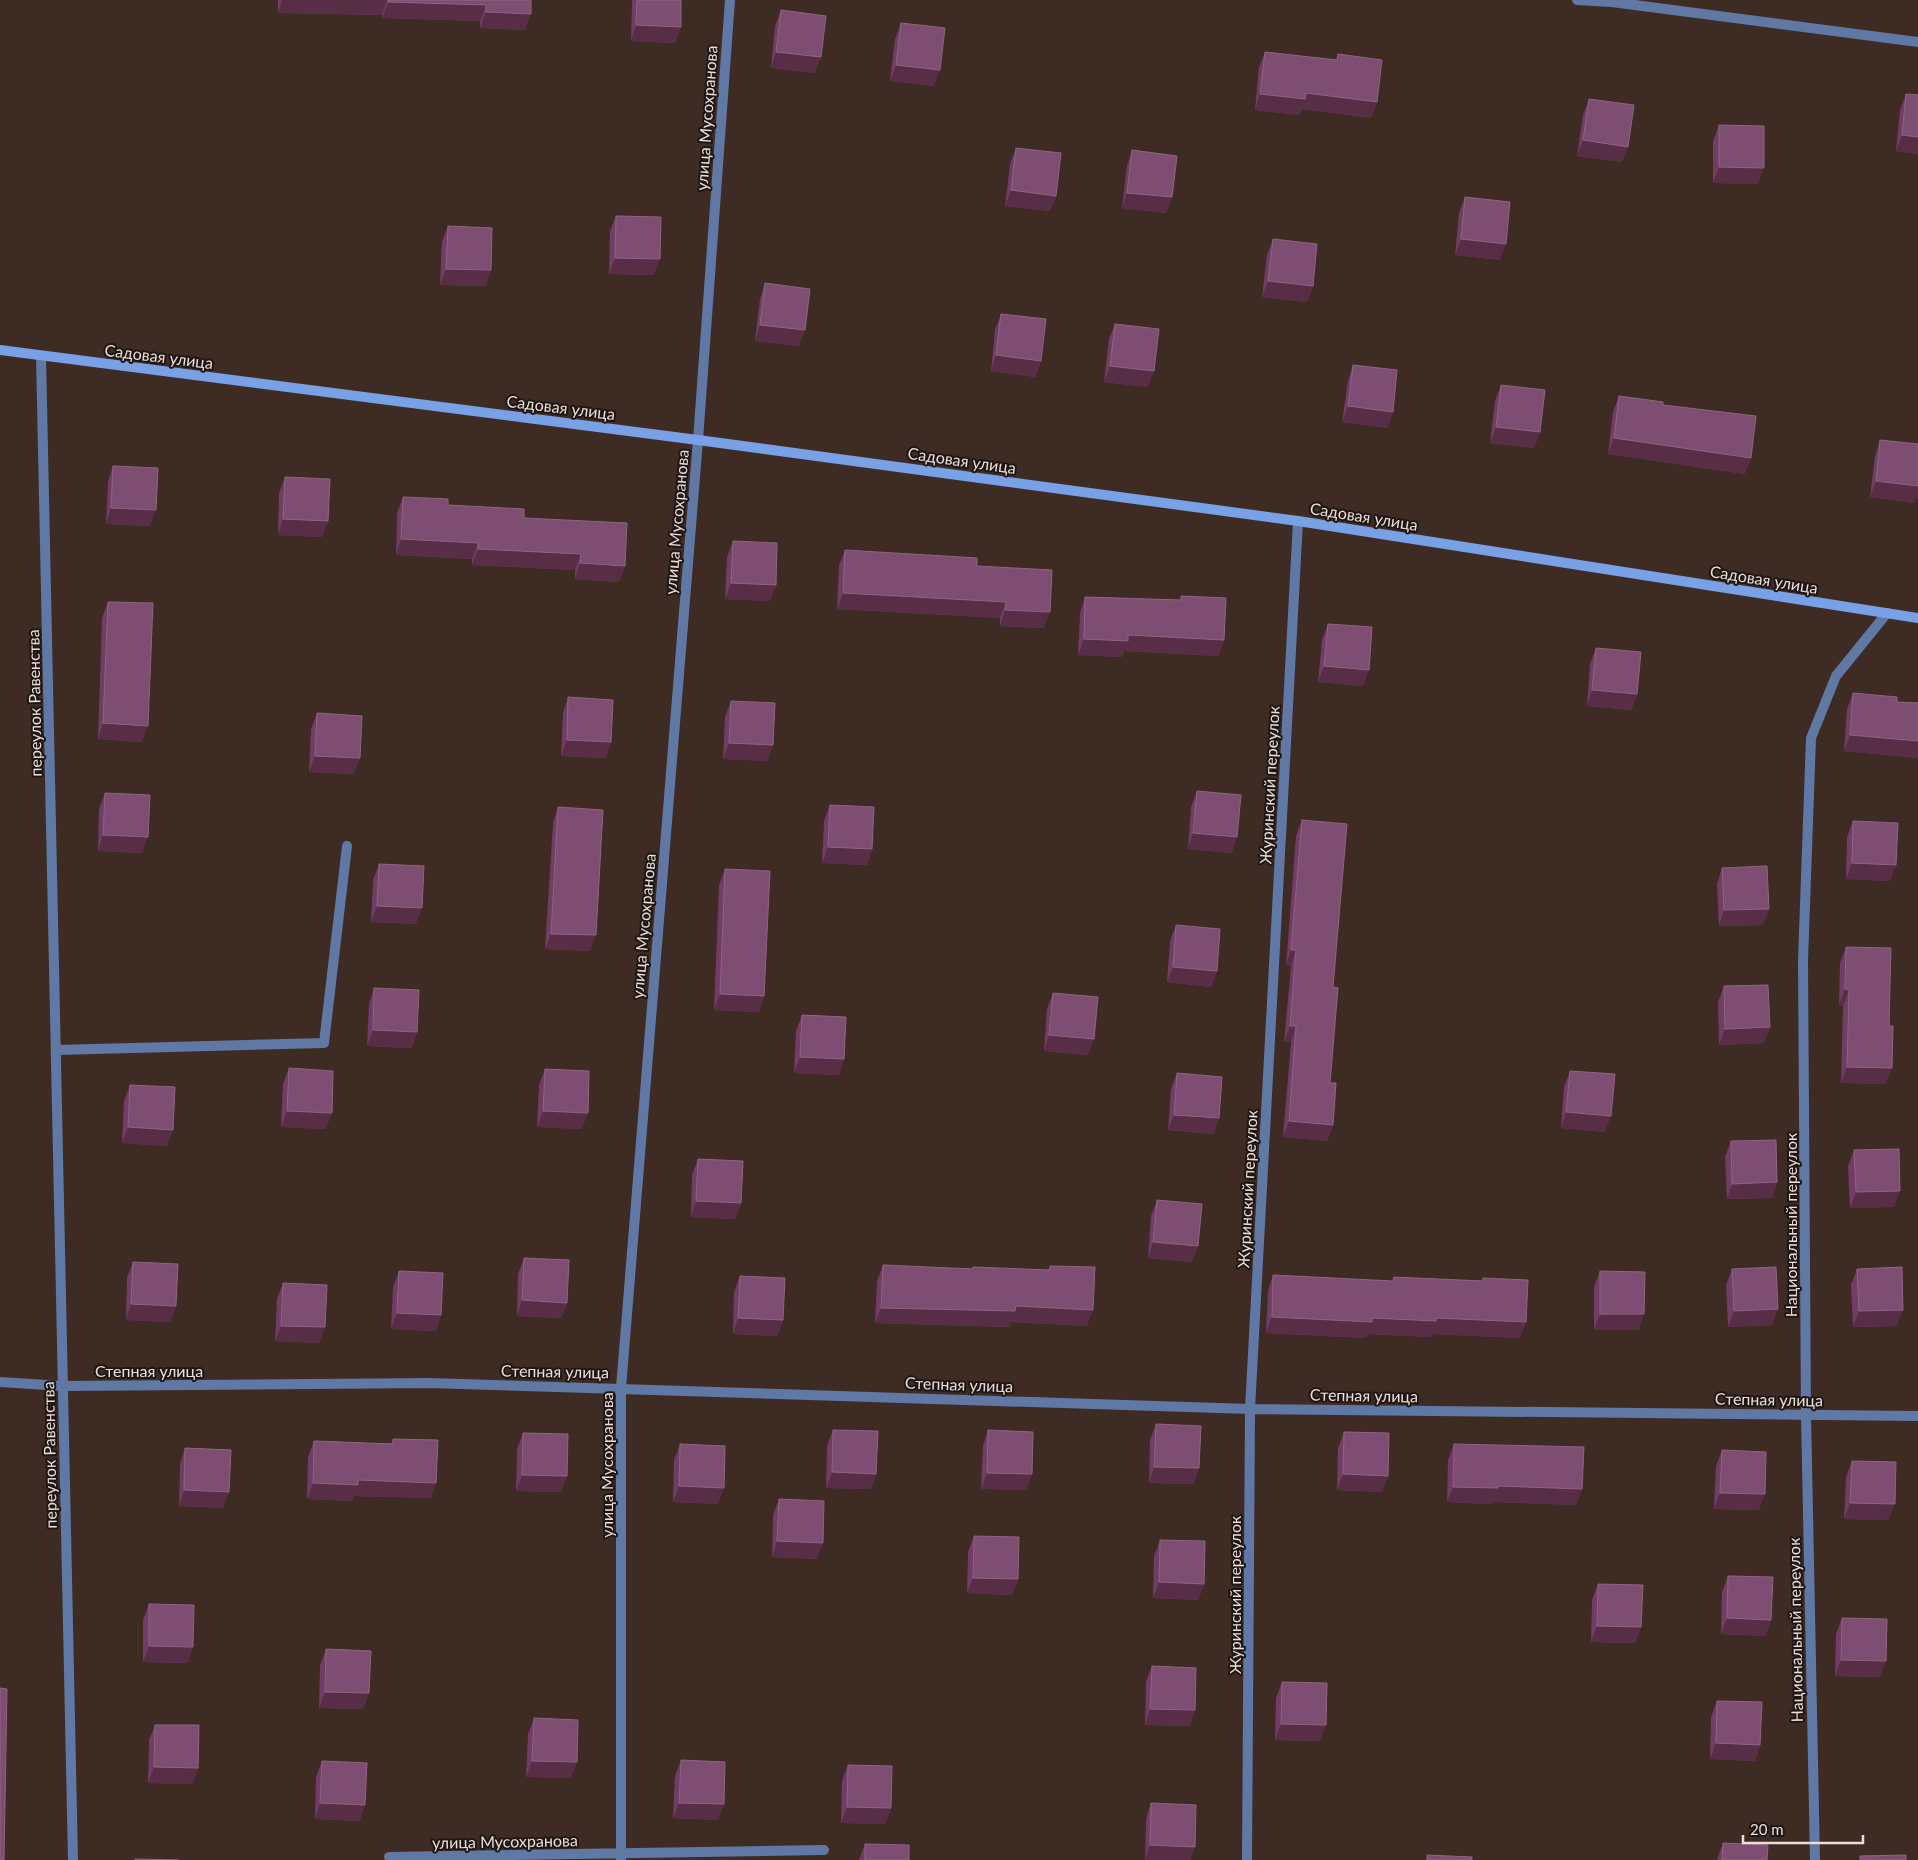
<svg xmlns="http://www.w3.org/2000/svg" width="1918" height="1860" font-family="Lato,sans-serif">
  <style>
    .lines { fill: none; stroke-linecap: round; stroke-linejoin: round }
    .street { stroke: #6079a4; stroke-width: 10 }
    .secondary { stroke: #79a1e5; stroke-width: 10 }
    .wall { fill: #713c66 }
    .shaded-wall { fill: #572e46 }
    .building { fill: #7e4e72; stroke: #8f6482 }
    .labels { text-anchor: middle; dominant-baseline: central; stroke-width: 4; stroke-linejoin: round; paint-order: stroke }
    .street-label { font-size: 16px; fill: #ebded9; stroke: #1f1613 }
  </style>
  <rect width="100%" height="100%" fill="#3e2b24"/>
  <g class="lines">
    <path class="street" d="M1577 0 1612 2 1918 42
      M41 356 73 1860
      M56 1050 324 1043 347 846
      M0 1382 63 1386 430 1383 1250 1409 1918 1416
      M389 1857 824 1850
      M621 1860V1388L698 440 730 0
      M1247 1860 1250 1409 1298 521
      M1815 1860 1806 1414 1803 961 1811 738 1836 676 1887 613"/>
    <path class="secondary" d="M0 350 698 440 1298 521 1918 618"/>
  </g>
  <path class="wall" d="M278 0H531L525 30 480 28V21L382 18V15L278 13Z
    M632 0H681L675 43 631 41Z
    M781 10 815 73 771 68 775 26Z
    M901 23 934 86 890 81 895 39Z
    M1265 52 1336 60 1338 54 1377 102 1371 118 1302 109 1299 115 1255 110 1259 67Z
    M1906 94 1918 95V154L1896 151 1900 110Z
    M1589 99 1622 162 1577 156 1583 115Z
    M1719 125 1758 184 1713 183V141Z
    M1016 148 1056 196 1050 211 1005 206 1010 164Z
    M1132 150 1172 197 1166 213 1122 208 1127 166Z
    M1465 197 1500 260 1455 255 1459 213Z
    M616 216 654 275 609 274 610 231Z
    M448 226 491 270 485 286 440 285 442 242Z
    M1273 239 1313 286 1307 302 1262 297 1267 255Z
    M765 283 799 346 755 341 760 299Z
    M1001 314 1041 361 1035 377 991 371 995 330Z
    M1115 324 1148 387 1104 382 1109 339Z
    M1353 365 1393 412 1387 428 1342 422 1348 381Z
    M1501 385 1540 432 1534 448 1490 443 1495 401Z
    M1619 396 1663 405 1745 474 1608 454 1613 412Z
    M1880 440 1916 499 1914 503 1870 497 1875 456Z
    M113 466 150 526 106 524 108 482Z
    M285 477 328 521 322 537 278 535 279 493Z
    M403 497 524 518 625 566 619 582 575 579V570L472 565V559L396 555 397 513Z
    M733 541 770 601 725 599 727 557Z
    M845 550 977 566 1044 628 1000 626V618L837 609 839 566Z
    M1181 596 1224 640 1218 656 1124 651 1122 657 1078 655 1080 613 1085 597 1180 600Z
    M108 602 142 742 98 739 102 618Z
    M1328 624 1363 686 1318 682 1322 640Z
    M1596 648 1637 694 1631 710 1587 706 1590 664Z
    M1853 693 1897 702 1918 703V758L1844 751 1847 709Z
    M568 697 606 758 561 756 563 713Z
    M731 701 768 761 723 759 725 717Z
    M317 713 354 774 309 772 311 729Z
    M1197 791 1232 853 1188 849 1191 807Z
    M105 793 142 853 98 851 99 809Z
    M830 805 872 849 867 865 822 863 824 821Z
    M558 807 590 951 545 949 553 823Z
    M1302 820 1333 987 1330 1083 1333 1125 1327 1141 1283 1137 1291 1042H1284L1291 966H1286L1296 836Z
    M1853 821 1890 881 1846 879 1847 837Z
    M379 864 416 924 371 922 373 880Z
    M1722 868 1763 925 1719 926 1717 884Z
    M725 869 764 996 759 1012 714 1010 719 885Z
    M1176 925 1217 971 1211 987 1167 982 1170 941Z
    M1846 947 1886 1084 1841 1083 1843 1006 1839 1005 1840 963Z
    M1724 986 1770 1027 1764 1043 1719 1045 1718 1002Z
    M374 988 412 1048 367 1046 369 1004Z
    M1053 993 1088 1055 1044 1051 1047 1009Z
    M802 1015 844 1059 839 1075 794 1073 796 1031Z
    M289 1068 326 1129 281 1127 283 1084Z
    M545 1069 582 1129 537 1127 539 1085Z
    M1570 1071 1605 1132 1561 1128 1564 1087Z
    M1177 1073 1219 1118 1213 1134 1168 1130 1171 1089Z
    M130 1085 167 1146 122 1143 124 1101Z
    M1731 1141 1777 1182 1772 1198 1727 1199 1725 1157Z
    M1854 1150 1900 1191 1894 1207 1850 1208 1848 1166Z
    M698 1159 741 1203 735 1219 691 1217 692 1175Z
    M1157 1200 1192 1262 1148 1258 1151 1216Z
    M524 1258 567 1303 561 1318 517 1316 518 1274Z
    M133 1262 176 1306 170 1322 126 1320 127 1278Z
    M883 1265 972 1269 973 1267 1048 1270 1050 1266 1087 1326 1011 1322 1010 1327 875 1323 877 1281Z
    M1732 1269 1772 1325 1728 1327 1726 1285Z
    M1857 1269 1897 1326 1853 1327 1851 1285Z
    M399 1271 441 1315 436 1331 391 1329 393 1287Z
    M1600 1271 1639 1330H1594V1287Z
    M1273 1275 1392 1281 1394 1277 1482 1281 1483 1278 1520 1338 1432 1334 1430 1337 1367 1334 1366 1338 1266 1333 1268 1291Z
    M740 1276 783 1320 777 1336 733 1334 734 1292Z
    M283 1283 325 1327 319 1343 275 1341 277 1299Z
    M1156 1424 1194 1484 1149 1483 1150 1440Z
    M833 1430 876 1474 871 1489 826 1488 827 1446Z
    M988 1430 1032 1474 1026 1490 981 1489 983 1446Z
    M1344 1432 1388 1476 1382 1492 1337 1490 1338 1448Z
    M523 1433 567 1476 561 1492 516 1491 517 1449Z
    M393 1439 431 1498 353 1496 352 1501 307 1499 308 1457 314 1441 391 1444Z
    M680 1444 718 1504 673 1502 674 1460Z
    M1454 1444 1582 1489 1576 1505 1493 1502 1492 1504 1447 1502 1448 1460Z
    M185 1448 223 1508 179 1506 180 1464Z
    M1722 1450 1759 1510 1714 1509 1716 1466Z
    M1852 1461 1889 1520 1844 1519 1846 1477Z
    M779 1499 817 1559 772 1557 773 1515Z
    M974 1536 1018 1579 1012 1595 967 1593 968 1552Z
    M1160 1540 1204 1584 1198 1600 1153 1598 1154 1556Z
    M1728 1576 1771 1620 1766 1636 1721 1634 1722 1592Z
    M1598 1584 1641 1627 1635 1643 1591 1642 1592 1600Z
    M149 1604 188 1663 143 1662V1620Z
    M1842 1618 1880 1677 1835 1676 1836 1634Z
    M326 1649 369 1693 363 1709 319 1708 320 1665Z
    M1152 1666 1190 1726 1145 1725 1146 1682Z
    M1282 1682 1320 1741 1275 1740 1276 1698Z
    M1717 1701 1760 1745 1755 1761 1710 1759 1711 1717Z
    M534 1718 571 1778 526 1777 528 1734Z
    M155 1725 193 1784 148 1783 149 1740Z
    M681 1760 724 1804 718 1820 673 1818 675 1776Z
    M322 1761 360 1821 315 1819 316 1777Z
    M848 1765 891 1808 885 1824 841 1823 842 1781Z
    M1151 1803 1195 1847 1190 1860H1145L1146 1819Z
    M1723 1843 1767 1860H1717Z
    M865 1844 909 1860H859Z"/>
  <path class="shaded-wall" d="M282 0H387L382 15 278 13Z
    M388 2 486 5 480 21 382 18Z
    M486 12 531 14 525 30 480 28Z
    M636 25 681 27 675 43 631 41Z
    M776 52 821 57 815 73 771 68Z
    M896 65 940 70 934 86 890 81Z
    M1306 93 1377 102 1371 118 1302 109 1299 115 1255 110 1260 94Z
    M1902 135 1918 137V154L1896 151Z
    M1583 140 1628 147 1622 162 1577 156Z
    M1719 167 1764 168 1758 184 1713 183Z
    M1011 190 1056 196 1050 211 1005 206Z
    M1127 193 1172 197 1166 213 1122 208Z
    M1461 239 1506 244 1500 260 1455 255Z
    M615 258 660 259 654 275 609 274Z
    M446 269 491 270 485 286 440 285Z
    M1268 281 1313 286 1307 302 1262 297Z
    M760 325 805 330 799 346 755 341Z
    M996 355 1041 361 1035 377 991 371Z
    M1110 366 1154 371 1148 387 1104 382Z
    M1348 406 1393 412 1387 428 1342 422Z
    M1496 427 1540 432 1534 448 1490 443Z
    M1614 438 1751 458 1745 474 1608 454Z
    M1876 481 1918 486V499H1916L1914 503 1870 497Z
    M111 508 156 510 150 526 106 524Z
    M283 519 328 521 322 537 278 535Z
    M401 539 478 543 472 559 396 555Z
    M478 549 581 554 575 570 472 565Z
    M580 563 625 566 619 582 575 579Z
    M731 583 776 585 770 601 725 599Z
    M843 593 1006 602 1000 618 837 609Z
    M1005 610 1050 612 1044 628 1000 626Z
    M1128 635 1224 640 1218 656 1124 651 1122 657 1078 655 1084 639Z
    M1324 666 1369 670 1363 686 1318 682Z
    M1592 690 1637 694 1631 710 1587 706Z
    M103 723 148 726 142 742 98 739Z
    M1850 735 1918 741V758L1844 751Z
    M567 740 611 742 606 758 561 756Z
    M729 743 773 745 768 761 723 759Z
    M315 756 360 758 354 774 309 772Z
    M1193 833 1237 837 1232 853 1188 849Z
    M103 835 148 837 142 853 98 851Z
    M828 847 872 849 867 865 822 863Z
    M1852 863 1896 865 1890 881 1846 879Z
    M377 906 422 908 416 924 371 922Z
    M1769 909 1763 925 1719 926 1724 910Z
    M551 934 596 935 590 951 545 949Z
    M1291 950H1296L1291 966H1286Z
    M1173 967 1217 971 1211 987 1167 982Z
    M1845 989 1849 990 1843 1006 1839 1005Z
    M720 994 764 996 759 1012 714 1010Z
    M1290 1026H1296L1291 1042H1284Z
    M1770 1027 1764 1043 1719 1045 1725 1029Z
    M373 1030 417 1032 412 1048 367 1046Z
    M1049 1035 1094 1039 1088 1055 1044 1051Z
    M800 1057 844 1059 839 1075 794 1073Z
    M1847 1067 1892 1068 1886 1084 1841 1083Z
    M287 1111 332 1113 326 1129 281 1127Z
    M543 1111 588 1113 582 1129 537 1127Z
    M1566 1112 1611 1116 1605 1132 1561 1128Z
    M1174 1115 1219 1118 1213 1134 1168 1130Z
    M1289 1121 1333 1125 1327 1141 1283 1137Z
    M128 1127 173 1130 167 1146 122 1143Z
    M1777 1182 1772 1198 1727 1199 1732 1184Z
    M1900 1191 1894 1207 1850 1208 1856 1192Z
    M696 1201 741 1203 735 1219 691 1217Z
    M1153 1242 1198 1246 1192 1262 1148 1258Z
    M522 1300 567 1303 561 1318 517 1316Z
    M131 1304 176 1306 170 1322 126 1320Z
    M1016 1306 1093 1310 1087 1326 1011 1322 1010 1327 875 1323 881 1308Z
    M1778 1309 1772 1325 1728 1327 1734 1311Z
    M1903 1310 1897 1326 1853 1327 1859 1311Z
    M397 1313 441 1315 436 1331 391 1329Z
    M1600 1314H1644L1639 1330H1594Z
    M1272 1317 1436 1318 1526 1322 1520 1338 1432 1334 1430 1337 1367 1334 1366 1338 1266 1333Z
    M738 1318 783 1320 777 1336 733 1334Z
    M281 1326 325 1327 319 1343 275 1341Z
    M1154 1467 1199 1468 1194 1484 1149 1483Z
    M832 1472 876 1474 871 1489 826 1488Z
    M987 1473 1032 1474 1026 1490 981 1489Z
    M1343 1474 1388 1476 1382 1492 1337 1490Z
    M522 1475 567 1476 561 1492 516 1491Z
    M358 1480 436 1483 431 1498 353 1496 352 1501 307 1499 313 1483Z
    M679 1486 724 1488 718 1504 673 1502Z
    M1498 1486 1582 1489 1576 1505 1493 1502 1492 1504 1447 1502 1453 1487Z
    M184 1490 229 1492 223 1508 179 1506Z
    M1720 1493 1765 1494 1759 1510 1714 1509Z
    M1850 1503 1895 1504 1889 1520 1844 1519Z
    M777 1541 823 1543 817 1559 772 1557Z
    M973 1578 1018 1579 1012 1595 967 1593Z
    M1159 1582 1204 1584 1198 1600 1153 1598Z
    M1727 1618 1771 1620 1766 1636 1721 1634Z
    M1597 1626 1641 1627 1635 1643 1591 1642Z
    M149 1646 193 1647 188 1663 143 1662Z
    M1841 1660 1886 1661 1880 1677 1835 1676Z
    M325 1692 369 1693 363 1709 319 1708Z
    M1150 1709 1195 1710 1190 1726 1145 1725Z
    M1281 1724 1326 1725 1320 1741 1275 1740Z
    M1716 1743 1760 1745 1755 1761 1710 1759Z
    M532 1761 577 1762 571 1778 526 1777Z
    M154 1767 198 1768 193 1784 148 1783Z
    M320 1803 365 1805 360 1821 315 1819Z
    M679 1803 724 1804 718 1820 673 1818Z
    M847 1807 891 1808 885 1824 841 1823Z
    M1150 1845 1195 1847 1190 1860H1145Z"/>
  <path class="building" d="M388 0H531V14L486 12V5L388 2Z
    M637 0H681V27L636 25Z
    M781 10 826 16 821 57 776 52Z
    M901 23 945 28 940 70 896 65Z
    M1265 52 1337 60 1338 54 1382 60 1377 102 1306 93 1305 99 1260 94Z
    M1906 94 1918 95V137L1902 135Z
    M1589 99 1634 105 1628 147 1583 140Z
    M1719 125 1764 126V168L1719 167Z
    M1016 148 1061 153 1056 196 1011 190Z
    M1132 150 1177 156 1172 197 1127 193Z
    M1465 197 1510 202 1506 244 1461 239Z
    M616 216 661 217 660 259 615 258Z
    M448 226 492 228 491 270 446 269Z
    M1273 239 1317 244 1313 286 1268 281Z
    M765 283 810 289 805 330 760 325Z
    M1001 314 1046 319 1041 361 996 355Z
    M1115 324 1159 329 1154 371 1110 366Z
    M1353 365 1397 370 1393 412 1348 406Z
    M1501 385 1545 390 1540 432 1496 427Z
    M1619 396 1663 402V405L1756 416 1751 458 1614 438Z
    M1880 440 1918 444V486L1876 481Z
    M113 466 158 468 156 510 111 508Z
    M285 477 330 479 328 521 283 519Z
    M403 497 448 499V505L524 509V518L627 523 625 566 580 563 581 554 478 549V543L401 539Z
    M733 541 777 543 776 585 731 583Z
    M845 550 977 558V566L1052 570 1050 612 1005 610 1006 602 843 593Z
    M1181 596 1226 598 1224 640 1128 635V641L1084 639 1085 597 1181 600Z
    M108 602 153 603 148 726 103 723Z
    M1328 624 1372 627 1369 670 1324 666Z
    M1596 648 1641 652 1637 694 1592 690Z
    M1853 693 1897 697V702L1918 703V741L1850 735Z
    M568 697 613 700 611 742 567 740Z
    M731 701 775 703 773 745 729 743Z
    M317 713 362 716 360 758 315 756Z
    M1197 791 1241 795 1237 837 1193 833Z
    M105 793 150 795 148 837 103 835Z
    M830 805 874 807 872 849 828 847Z
    M558 807 603 810 596 935 551 934Z
    M1302 820 1347 824 1333 987 1338 988 1330 1083H1336L1333 1125 1289 1121 1296 1026H1290L1296 950H1291Z
    M1853 821 1898 823 1896 865 1852 863Z
    M379 864 424 866 422 908 377 906Z
    M1767 866 1769 909 1724 910 1722 868Z
    M725 869 770 871 764 996 720 994Z
    M1176 925 1220 929 1217 971 1173 967Z
    M1846 947 1891 948 1889 1026H1893L1892 1068 1847 1067 1849 990 1845 989Z
    M1768 985 1770 1027 1725 1029 1724 986Z
    M374 988 419 990 417 1032 373 1030Z
    M1053 993 1098 997 1094 1039 1049 1035Z
    M802 1015 846 1017 844 1059 800 1057Z
    M289 1068 333 1071 332 1113 287 1111Z
    M545 1069 589 1071 588 1113 543 1111Z
    M1570 1071 1615 1074 1611 1116 1566 1112Z
    M1177 1073 1222 1077 1219 1118 1174 1115Z
    M130 1085 175 1087 173 1130 128 1127Z
    M1776 1140 1777 1182 1732 1184 1731 1141Z
    M1899 1149 1900 1191 1856 1192 1854 1150Z
    M698 1159 743 1161 741 1203 696 1201Z
    M1157 1200 1202 1204 1198 1246 1153 1242Z
    M524 1258 569 1260 567 1303 522 1300Z
    M133 1262 178 1264 176 1306 131 1304Z
    M883 1265 973 1269V1267L1050 1270V1266L1095 1267 1093 1310 1016 1306 1015 1311 881 1308Z
    M1776 1267 1778 1309 1734 1311 1732 1269Z
    M1902 1267 1903 1310 1859 1311 1857 1269Z
    M399 1271 443 1273 441 1315 397 1313Z
    M1600 1271 1645 1272 1644 1314H1600Z
    M1273 1275 1393 1281 1394 1277 1483 1281V1278L1528 1280 1526 1322 1436 1318V1321L1372 1318V1322L1272 1317Z
    M740 1276 785 1278 783 1320 738 1318Z
    M283 1283 327 1285 325 1327 281 1326Z
    M1156 1424 1201 1426 1199 1468 1154 1467Z
    M833 1430 878 1431 876 1474 832 1472Z
    M988 1430 1033 1432 1032 1474 987 1473Z
    M1344 1432 1389 1433 1388 1476 1343 1474Z
    M523 1433 568 1434 567 1476 522 1475Z
    M393 1439 438 1440 436 1483 358 1480V1485L313 1483 314 1441 393 1444Z
    M680 1444 725 1446 724 1488 679 1486Z
    M1454 1444 1584 1447 1582 1489 1498 1486V1488L1453 1487Z
    M185 1448 231 1450 229 1492 184 1490Z
    M1722 1450 1766 1452 1765 1494 1720 1493Z
    M1852 1461 1896 1462 1895 1504 1850 1503Z
    M779 1499 824 1501 823 1543 777 1541Z
    M974 1536 1019 1537 1018 1579 973 1578Z
    M1160 1540 1205 1541 1204 1584 1159 1582Z
    M1728 1576 1773 1577 1771 1620 1727 1618Z
    M1598 1584 1643 1585 1641 1627 1597 1626Z
    M149 1604 194 1605 193 1647 149 1646Z
    M1842 1618 1887 1619 1886 1661 1841 1660Z
    M326 1649 371 1651 369 1693 325 1692Z
    M1152 1666 1196 1668 1195 1710 1150 1709Z
    M1282 1682 1327 1683 1326 1725 1281 1724Z
    M0 1688 7 1689 4 1860H0Z
    M1717 1701 1762 1702 1760 1745 1716 1743Z
    M534 1718 578 1720 577 1762 532 1761Z
    M155 1725H199L198 1768 154 1767Z
    M681 1760 725 1762 724 1804 679 1803Z
    M322 1761 367 1763 365 1805 320 1803Z
    M848 1765 892 1766 891 1808 847 1807Z
    M1151 1803 1196 1805 1195 1847 1150 1845Z
    M1723 1843 1768 1845 1767 1860H1722Z
    M865 1844 909 1845V1860H865Z
    M1427 1855 1472 1857V1860H1427Z
    M1906 1855V1860H1860V1856Z
    M135 1859 179 1860H135Z"/>
  <g class="labels">
    <g class="street-label">
      <text transform="translate(706 118) rotate(-86)">улица Мусохранова</text>
      <text transform="translate(159 356) rotate(7)">Садовая улица</text>
      <text transform="translate(561 407) rotate(7)">Садовая улица</text>
      <text transform="translate(962 460) rotate(8)">Садовая улица</text>
      <text transform="translate(1364 516) rotate(9)">Садовая улица</text>
      <text transform="translate(676 522) rotate(-85)">улица Мусохранова</text>
      <text transform="translate(1764 579) rotate(9)">Садовая улица</text>
      <text transform="translate(34 703) rotate(-91)">переулок Равенства</text>
      <text transform="translate(1269 785) rotate(-87)">Журинский переулок</text>
      <text transform="translate(643 926) rotate(-85)">улица Мусохранова</text>
      <text transform="translate(1247 1189) rotate(-87)">Журинский переулок</text>
      <text transform="translate(1790 1225) rotate(-90)">Национальный переулок</text>
      <text x="149" y="1370">Степная улица</text>
      <text transform="translate(555 1371) rotate(1)">Степная улица</text>
      <text transform="translate(959 1384) rotate(2)">Степная улица</text>
      <text transform="translate(1364 1395) rotate(1)">Степная улица</text>
      <text transform="translate(1769 1399) rotate(1)">Степная улица</text>
      <text transform="translate(49 1455) rotate(-91)">переулок Равенства</text>
      <text transform="translate(606 1465) rotate(-90)">улица Мусохранова</text>
      <text transform="translate(1234 1595) rotate(-90)">Журинский переулок</text>
      <text transform="translate(1795 1630) rotate(-91)">Национальный переулок</text>
      <text transform="translate(505 1841) rotate(-1)">улица Мусохранова</text>
    </g>
  </g>
  <path d="M1743 1835v8h120v-8" fill="none" stroke="#ebded9" stroke-width="2.5"/>
  <text x="1750" y="1835" font-size="15" fill="#ebded9" stroke="#1f1613" stroke-width="4" paint-order="stroke">20 m</text>
</svg>
